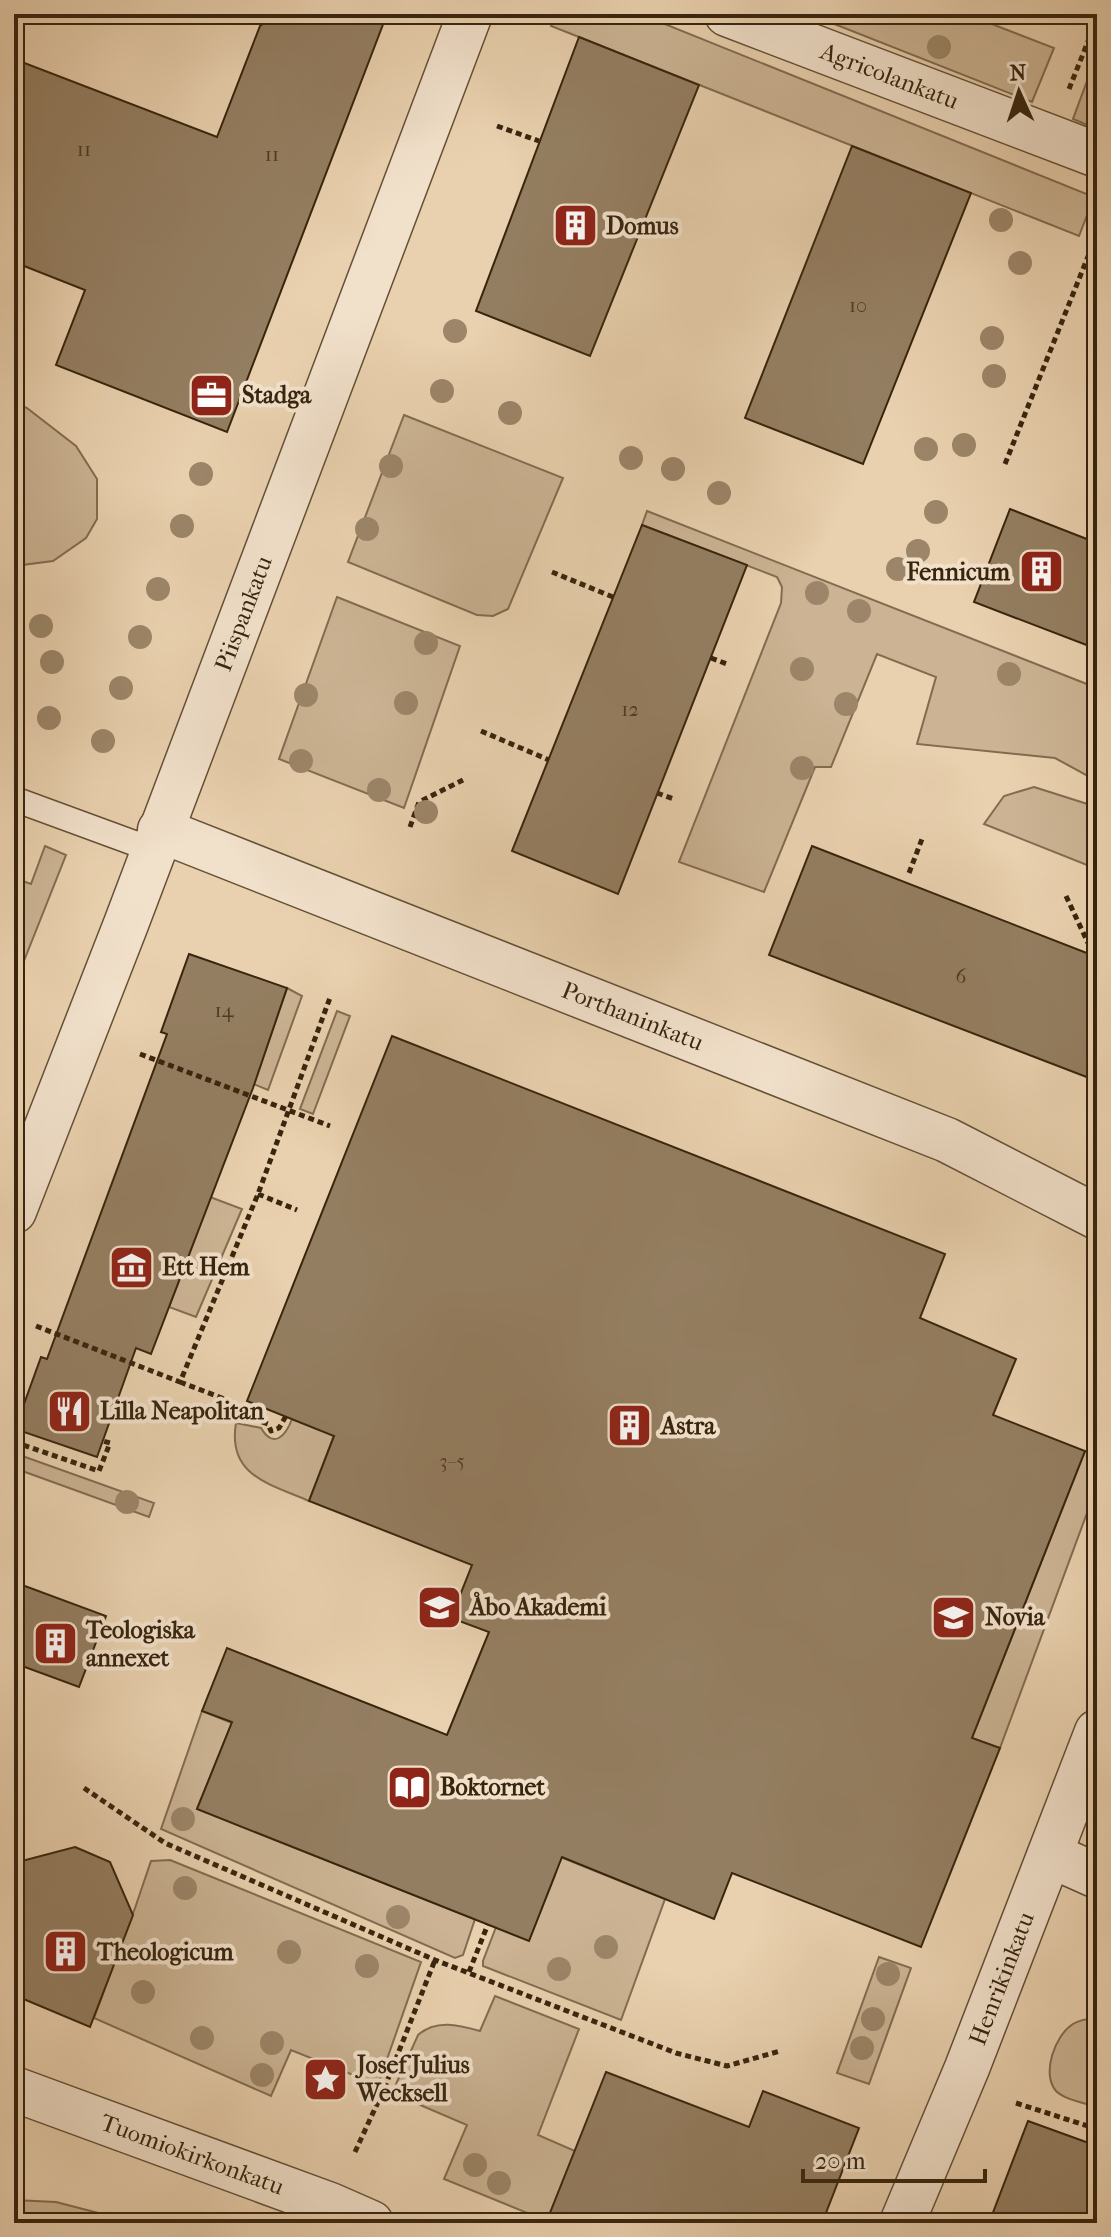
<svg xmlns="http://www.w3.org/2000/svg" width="1111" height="2237" font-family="'IM FELL French Canon',serif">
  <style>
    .green { fill: #cbb393; stroke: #826c50; stroke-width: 2 }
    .building { fill: #947e61; stroke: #38250e; stroke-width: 2 }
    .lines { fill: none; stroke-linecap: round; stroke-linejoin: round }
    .lane-casing { stroke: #645036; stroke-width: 27 }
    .street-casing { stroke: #645036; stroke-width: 47 }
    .path { stroke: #38250e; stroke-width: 5; stroke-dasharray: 6 4; stroke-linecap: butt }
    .lane { stroke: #f1e0ca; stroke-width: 24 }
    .street { stroke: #f1e0ca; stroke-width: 44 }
    .tree { fill: #9c8568 }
    .labels { text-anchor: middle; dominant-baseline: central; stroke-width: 8; stroke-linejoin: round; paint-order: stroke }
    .number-label { font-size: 20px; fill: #4f3b23 }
    .street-label { font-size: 24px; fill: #38250e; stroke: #f1e0ca }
    .poi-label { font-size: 24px; font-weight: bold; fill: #38250e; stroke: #f1e0ca; text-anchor: start }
  </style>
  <rect width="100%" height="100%" fill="#e9d0ae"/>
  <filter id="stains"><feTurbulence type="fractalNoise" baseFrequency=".0025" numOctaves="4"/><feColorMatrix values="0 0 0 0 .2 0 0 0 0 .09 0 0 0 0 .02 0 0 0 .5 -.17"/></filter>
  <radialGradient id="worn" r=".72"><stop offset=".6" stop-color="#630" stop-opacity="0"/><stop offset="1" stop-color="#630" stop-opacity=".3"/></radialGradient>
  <path class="green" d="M556 14H640L1094 197 1079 236 579 37 551 26Z
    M809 14H966L1054 48 1032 102Z
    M1097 54V129L1073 119Z
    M14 402 27 408 76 446 97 479V519L86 538 53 561 14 566Z
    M404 415 563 478 508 609 493 616 477 615 348 562Z
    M647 511 1097 688V781L1055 758 917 744 936 677 877 654 831 767H815L764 892 679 862 781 603 782 587 777 577 642 525Z
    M337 597 460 646 404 808 279 759Z
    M1034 787 1097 807V869L984 824 1004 796Z
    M45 846 66 855 14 986V878L31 884Z
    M287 988 302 996 268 1090 246 1081 260 1066Z
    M337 1011 350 1016 313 1114 300 1109Z
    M210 1197 242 1209 196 1317 169 1307Z
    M292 1419 334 1435 309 1501C270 1484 227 1476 236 1423L261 1428C274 1450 286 1435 292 1419Z
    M1085 1451 1097 1456V1486L1000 1748 972 1738Z
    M14 1453 154 1503 149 1517 14 1468Z
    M202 1711 232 1723 197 1809 475 1919 463 1955 455 1958 161 1829Z
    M558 1856 665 1899 621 2020 483 1966V1961L496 1927 529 1940 555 1875Z
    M170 1860 421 1962 378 2085 291 2050 271 2096 94 2018 135 1908 151 1861Z
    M879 1957 911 1968 869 2084 837 2073Z
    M495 1996 579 2029 538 2135 575 2151 547 2221 444 2179 467 2125 392 2093 418 2035C436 2019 459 2025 480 2031Z
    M1097 2018V2107C1085 2103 1065 2100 1056 2091 1041 2074 1055 2035 1073 2024 1081 2019 1088 2019 1097 2018Z
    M14 2200 56 2202 137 2223H14Z"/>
  <path class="building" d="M277 14H387L227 432 56 365 85 290 14 262V59L217 137 260 26Z
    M579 37 699 85 590 356 476 311Z
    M852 146 971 193 863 464 745 418Z
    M1010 509 1097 543V649L974 602Z
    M642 525 747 565 618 894 512 851Z
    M812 846 1097 957V1081L769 955Z
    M189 954 287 988 253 1088 151 1354 136 1348 97 1457 15 1429 41 1357 47 1359 167 1034 161 1032Z
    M392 1036 945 1254 920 1318 1016 1359 993 1415 1085 1451 972 1738 1000 1748 921 1947 732 1873 714 1919 562 1857 529 1941 197 1809 232 1722 202 1711 227 1648 447 1735 489 1632 451 1618 472 1565 309 1501 334 1436 247 1401Z
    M14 1582 106 1616 79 1687 14 1663Z
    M75 1847 110 1862 133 1915 90 2027 14 1995V1863Z
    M606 2072 749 2127 763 2091 859 2128 822 2223H546Z
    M1028 2121 1097 2146V2223H989Z"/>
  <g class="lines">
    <defs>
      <path id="lane" d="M14 799 153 850"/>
      <g id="street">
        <path id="s1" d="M727 14 1097 155"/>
        <path id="s2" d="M160 830 947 1140 1097 1217"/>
        <path id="s3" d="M14 1211 126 924 470 14"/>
        <path d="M1050 1855 1097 1876"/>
        <path id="s4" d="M14 2089 330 2205 371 2223"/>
        <path id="s5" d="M902 2223 967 2068 1097 1732"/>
      </g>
    </defs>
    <use href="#lane" class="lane-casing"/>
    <use href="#street" class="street-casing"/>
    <path class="path" d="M1067 14 1095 25
      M1069 89 1097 19
      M497 126 539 141
      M1005 464 1093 244
      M552 572 613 597
      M711 658 727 664
      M481 731 549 760
      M657 793 674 799
      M410 827 419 802 463 780
      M909 873 922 839
      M1066 896 1088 943
      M140 1054 330 1126
      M258 1194 297 1210
      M36 1326 180 1382 258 1194 331 995
      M180 1382 222 1398 219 1407 268 1424 271 1431 279 1428 286 1416
      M14 1442 99 1471 110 1443 103 1441
      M84 1788 165 1843 435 1960 676 2053 727 2066 780 2051
      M469 1972 488 1924
      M1016 2103 1097 2129
      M355 2152 384 2089 435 1960"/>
    <use href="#lane" class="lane"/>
    <use href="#street" class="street"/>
  </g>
  <g class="tree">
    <circle cx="939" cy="47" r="12"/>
    <circle cx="1001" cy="220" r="12"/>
    <circle cx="1020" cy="263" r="12"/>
    <circle cx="455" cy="331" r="12"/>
    <circle cx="992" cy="338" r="12"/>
    <circle cx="994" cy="376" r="12"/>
    <circle cx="442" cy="391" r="12"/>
    <circle cx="510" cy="413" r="12"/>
    <circle cx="964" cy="445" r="12"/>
    <circle cx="926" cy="449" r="12"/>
    <circle cx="631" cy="458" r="12"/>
    <circle cx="391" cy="466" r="12"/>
    <circle cx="673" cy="469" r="12"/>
    <circle cx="201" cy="474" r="12"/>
    <circle cx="719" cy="493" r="12"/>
    <circle cx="936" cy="512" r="12"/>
    <circle cx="182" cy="526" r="12"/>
    <circle cx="367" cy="529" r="12"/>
    <circle cx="918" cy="551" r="12"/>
    <circle cx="898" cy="569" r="12"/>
    <circle cx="158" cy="589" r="12"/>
    <circle cx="817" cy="593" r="12"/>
    <circle cx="859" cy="611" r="12"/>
    <circle cx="41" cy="626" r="12"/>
    <circle cx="140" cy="637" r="12"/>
    <circle cx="426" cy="643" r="12"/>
    <circle cx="52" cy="662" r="12"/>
    <circle cx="802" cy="669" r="12"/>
    <circle cx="1009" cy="674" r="12"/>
    <circle cx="121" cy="688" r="12"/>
    <circle cx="306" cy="695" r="12"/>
    <circle cx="406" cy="703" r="12"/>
    <circle cx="846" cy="704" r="12"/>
    <circle cx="49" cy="718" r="12"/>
    <circle cx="103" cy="741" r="12"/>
    <circle cx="301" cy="761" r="12"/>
    <circle cx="802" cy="768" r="12"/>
    <circle cx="379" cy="790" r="12"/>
    <circle cx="426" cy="812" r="12"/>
    <circle cx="127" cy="1502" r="12"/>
    <circle cx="183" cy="1819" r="12"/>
    <circle cx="185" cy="1888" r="12"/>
    <circle cx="398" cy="1917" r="12"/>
    <circle cx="606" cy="1947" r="12"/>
    <circle cx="289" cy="1952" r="12"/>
    <circle cx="367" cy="1966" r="12"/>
    <circle cx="559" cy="1969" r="12"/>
    <circle cx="888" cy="1974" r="12"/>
    <circle cx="143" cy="1992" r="12"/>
    <circle cx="873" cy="2019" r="12"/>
    <circle cx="202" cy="2038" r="12"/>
    <circle cx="272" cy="2043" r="12"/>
    <circle cx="862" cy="2048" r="12"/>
    <circle cx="262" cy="2075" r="12"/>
    <circle cx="475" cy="2165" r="12"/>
    <circle cx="499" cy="2183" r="12"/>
  </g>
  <defs>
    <symbol id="building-square" viewBox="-11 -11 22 22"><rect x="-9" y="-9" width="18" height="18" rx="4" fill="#8f2418" stroke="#f1e0ca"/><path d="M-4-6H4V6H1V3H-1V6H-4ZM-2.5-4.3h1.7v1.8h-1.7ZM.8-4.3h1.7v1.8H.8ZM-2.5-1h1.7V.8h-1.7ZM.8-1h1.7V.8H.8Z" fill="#fff"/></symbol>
    <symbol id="office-square" viewBox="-11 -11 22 22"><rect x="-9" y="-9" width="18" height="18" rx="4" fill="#8f2418" stroke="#f1e0ca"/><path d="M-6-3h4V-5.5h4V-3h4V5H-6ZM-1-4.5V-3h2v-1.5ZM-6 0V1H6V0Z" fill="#fff"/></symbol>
    <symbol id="museum-square" viewBox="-11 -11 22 22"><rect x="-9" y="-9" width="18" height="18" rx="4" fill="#8f2418" stroke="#f1e0ca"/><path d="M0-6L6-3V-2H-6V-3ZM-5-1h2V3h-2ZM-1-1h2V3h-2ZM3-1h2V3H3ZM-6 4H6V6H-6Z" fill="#fff"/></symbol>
    <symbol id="restaurant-square" viewBox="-11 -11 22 22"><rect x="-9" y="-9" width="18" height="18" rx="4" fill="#8f2418" stroke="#f1e0ca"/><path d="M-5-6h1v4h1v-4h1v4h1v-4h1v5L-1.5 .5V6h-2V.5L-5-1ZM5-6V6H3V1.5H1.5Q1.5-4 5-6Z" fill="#fff"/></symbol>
    <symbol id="university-square" viewBox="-11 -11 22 22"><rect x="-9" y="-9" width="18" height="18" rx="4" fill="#8f2418" stroke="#f1e0ca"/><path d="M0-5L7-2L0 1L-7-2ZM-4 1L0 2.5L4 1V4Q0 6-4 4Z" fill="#fff"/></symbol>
    <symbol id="library-square" viewBox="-11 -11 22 22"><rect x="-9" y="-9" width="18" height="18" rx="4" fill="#8f2418" stroke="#f1e0ca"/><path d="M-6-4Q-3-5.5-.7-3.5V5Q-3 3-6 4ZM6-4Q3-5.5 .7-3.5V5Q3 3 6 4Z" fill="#fff"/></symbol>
    <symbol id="sight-square" viewBox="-11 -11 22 22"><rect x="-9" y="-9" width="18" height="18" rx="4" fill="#8f2418" stroke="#f1e0ca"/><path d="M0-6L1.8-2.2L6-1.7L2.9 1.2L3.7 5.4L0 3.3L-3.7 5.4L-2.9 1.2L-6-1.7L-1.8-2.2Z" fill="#fff"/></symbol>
  </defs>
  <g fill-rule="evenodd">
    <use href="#building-square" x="550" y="200" width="51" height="51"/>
    <use href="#office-square" x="186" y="370" width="51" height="51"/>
    <use href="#building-square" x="1016" y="546" width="51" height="51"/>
    <use href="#museum-square" x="106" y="1242" width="51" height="51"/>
    <use href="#restaurant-square" x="44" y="1386" width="51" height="51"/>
    <use href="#building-square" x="604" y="1400" width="51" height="51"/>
    <use href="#university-square" x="414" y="1582" width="51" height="51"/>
    <use href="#university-square" x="928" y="1592" width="51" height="51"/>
    <use href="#building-square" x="30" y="1618" width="51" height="51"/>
    <use href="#library-square" x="384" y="1762" width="51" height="51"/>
    <use href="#building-square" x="40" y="1926" width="51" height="51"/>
    <use href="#sight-square" x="300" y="2054" width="51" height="51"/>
  </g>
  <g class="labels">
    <g class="number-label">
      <text x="84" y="149">11</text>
      <text x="272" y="154">11</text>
      <text x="858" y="305">10</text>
      <text x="630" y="709">12</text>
      <text x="961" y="976">6</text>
      <text x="224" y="1010">14</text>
      <text x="452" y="1461">3–5</text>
    </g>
    <g class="street-label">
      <text stroke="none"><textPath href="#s1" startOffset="174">Agricolankatu</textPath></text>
      <text stroke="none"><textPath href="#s3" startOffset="640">Piispankatu</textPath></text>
      <text stroke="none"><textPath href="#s2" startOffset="508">Porthaninkatu</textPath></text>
      <text stroke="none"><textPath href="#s5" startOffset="264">Henrikinkatu</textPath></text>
      <text stroke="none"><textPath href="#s4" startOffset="190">Tuomiokirkonkatu</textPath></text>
    </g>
    <g class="poi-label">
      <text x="606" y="226">Domus</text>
      <text x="242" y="395">Stadga</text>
      <text x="1010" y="572" text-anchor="end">Fennicum</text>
      <text x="162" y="1267">Ett Hem</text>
      <text x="100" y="1411">Lilla Neapolitan</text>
      <text x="661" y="1426">Astra</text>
      <text x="470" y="1607">Åbo Akademi</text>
      <text x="985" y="1617">Novia</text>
      <text x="86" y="1630">Teologiska<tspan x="86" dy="28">annexet</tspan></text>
      <text x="440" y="1787">Boktornet</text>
      <text x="97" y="1952">Theologicum</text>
      <text x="357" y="2065">Josef Julius<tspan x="357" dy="28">Wecksell</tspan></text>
    </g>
  </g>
  <rect width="1111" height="2237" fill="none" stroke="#e9d0ae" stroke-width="48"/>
  <rect x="16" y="16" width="1079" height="2205" fill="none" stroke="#38250e" stroke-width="4"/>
  <rect x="24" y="24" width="1063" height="2189" fill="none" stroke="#38250e" stroke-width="2"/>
  <g transform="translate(1019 92) rotate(357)" stroke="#f1e0ca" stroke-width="6" paint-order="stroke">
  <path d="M0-6L14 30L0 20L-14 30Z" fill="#38250e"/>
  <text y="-12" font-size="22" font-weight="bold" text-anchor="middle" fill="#38250e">N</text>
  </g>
  <path d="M803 2169v12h182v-12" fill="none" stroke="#38250e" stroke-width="4"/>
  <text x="815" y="2169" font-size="24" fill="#38250e" stroke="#f1e0ca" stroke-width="6" paint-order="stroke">20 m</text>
  <rect width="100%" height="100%" filter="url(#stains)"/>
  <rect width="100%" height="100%" fill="url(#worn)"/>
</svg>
